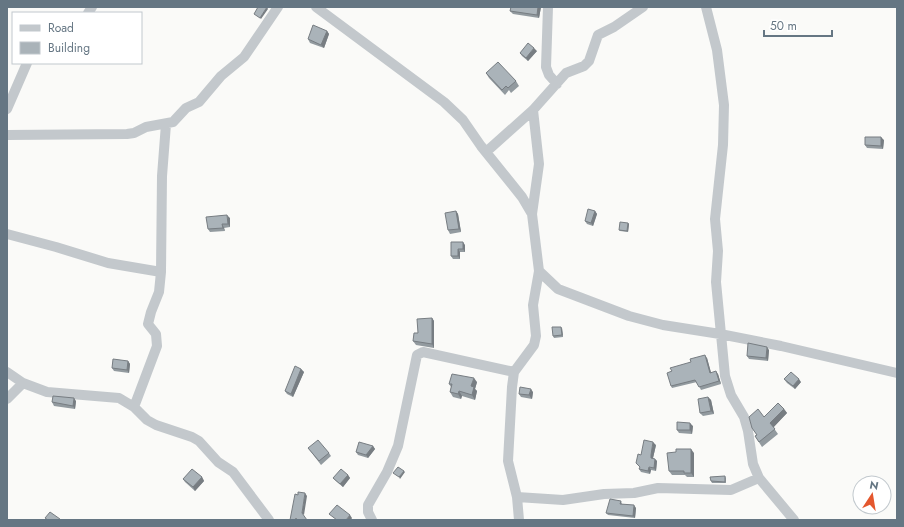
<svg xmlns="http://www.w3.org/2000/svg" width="904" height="527" font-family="Jost,sans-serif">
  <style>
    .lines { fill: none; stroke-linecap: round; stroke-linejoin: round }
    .minor { stroke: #c3c8cc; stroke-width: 10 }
    .wall { fill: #929a9f }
    .shaded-wall { fill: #777d82 }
    .building { fill: #aab3b9; stroke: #777d82 }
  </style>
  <rect width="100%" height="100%" fill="#fafaf8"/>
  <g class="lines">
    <path class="minor" d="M316 7 444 102 463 120 481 146 522 197 532 214 539 271 558 289 629 316 663 325 720 334 781 346 897 373
      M548 7 546 67 549 75 557 84
      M706 7 717 50 724 105 723 145 715 219 718 251 716 282 725 376 731 395 744 417 748 431 753 464 759 478 794 520
      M88 13 92 7
      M7 109 27 63
      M7 135 127 134 134 133 146 127 173 122 186 108 199 102 221 76 244 57 278 7
      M486 152 533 110 566 73 584 66 589 61 598 35 614 27 643 7
      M532 214 539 164 533 110
      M7 234 56 247 108 263 161 272
      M7 372 23 383 47 392 119 398 134 407 147 420 156 425 192 437 199 441 218 462 233 472 269 520
      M7 399 23 383
      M134 407 157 346 156 334 148 324 151 312 159 292 161 272 162 176 166 124
      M517 497 563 500 604 494 634 493 658 488 731 490 759 478
      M372 520 368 512V505L387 472 398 446 417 355 423 352 514 372
      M519 520 517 497 508 461 512 387 514 372 534 345 536 336 533 305 539 271"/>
  </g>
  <path class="wall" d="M511 7H541L539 18 513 14 510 11Z
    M327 31 329 34 324 48 310 43 308 39Z
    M537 51 528 61 522 56 520 53Z
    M486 73 516 81 519 86 511 93 509 90 505 95 489 78Z
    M884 140 883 149 867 148 865 145Z
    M456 211 458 214 461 232 450 234 448 230Z
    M595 211 597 214 593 226 587 224 585 221Z
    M230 218V227L224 228 225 231 210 232 208 229Z
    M628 223 629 224 628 232 620 231 619 230Z
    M451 242 465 245V252H460V259H453L451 256Z
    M432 318 434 321V348L416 345 413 341Z
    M562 328 563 337 554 338 553 336Z
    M769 350 768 361 749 359 747 356Z
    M707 358 711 373 718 374 721 384 701 390 697 382 672 388 671 386Z
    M128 361 130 364 129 373 114 371 112 368Z
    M301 369 304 372 293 397 287 394 285 391Z
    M784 379 801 382 795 389 787 383Z
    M477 382 475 389 477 391 475 400 462 396 461 399 453 397 450 392 451 387 449 384Z
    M533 392 532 399 521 397 519 394Z
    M708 397 711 400 714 414 703 416 700 413Z
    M76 401 75 409 54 406 52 402Z
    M784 409 787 413 773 427 778 434 762 447 755 436 757 435 752 428 764 417Z
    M693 426 692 434 679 433 677 430Z
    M656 445 653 458 657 461 656 471 651 470 650 474 641 472 639 469 640 467 636 463 641 455Z
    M373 446 375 449 368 458 358 455 356 452Z
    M308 448 329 453 331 456 321 465Z
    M676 452 694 453V477H687L685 475H672L669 471Z
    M348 475 350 478 343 487 336 481 333 478Z
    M725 476 726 478V483H712L711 481Z
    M202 477 204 481 195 491 185 482 183 479Z
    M621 501 622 504 636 508 635 518 608 515 606 513Z"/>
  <path class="shaded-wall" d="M267 7 268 9 261 19 260 18Z
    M538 7H541L539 18 537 15Z
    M327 31 329 34 324 48 321 45Z
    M534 48 537 51 528 61 526 58Z
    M881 137 884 140 883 149 881 146Z
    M456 211 458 214 461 232 459 229Z
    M595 211 597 214 593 226 591 223Z
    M227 215 230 218V227L228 224Z
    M628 223 629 224 628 232 627 231Z
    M222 224 224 228 225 231 223 228Z
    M463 242 465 245V252L463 249Z
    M458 249 460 252V259L458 256Z
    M432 318 434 321V348L432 344Z
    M561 327 562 328 563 337 562 335Z
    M767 347 769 350 768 361 766 358Z
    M705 355 707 358 712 376 710 373Z
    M128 361 130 364 129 373 127 370Z
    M301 369 304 372 293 397 291 394Z
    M716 371 718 374 721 384 719 381Z
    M474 378 477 382 475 389 477 391 475 400 472 395 471 386Z
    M799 379 801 382 795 389 793 386Z
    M531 389 533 392 532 399 529 395Z
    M459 391 462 396 461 399 458 394Z
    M708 397 711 400 714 414 711 411Z
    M74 398 76 401 75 409 73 406Z
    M784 409 787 413 773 428 770 423Z
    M690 423 693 426 692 434 690 430Z
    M653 442 656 445 653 458V461L651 458V455Z
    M373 446 375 449 368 458 366 455Z
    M691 449 694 453V477L691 473Z
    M655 459 657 461 656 471 654 468Z
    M649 467 651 470 650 474 648 471Z
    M404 471 405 472 400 479 399 477Z
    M348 475 350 478 343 487 340 484Z
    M202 477 204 481 195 491 193 487Z
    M305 493 307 496 304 515 302 513Z
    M634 505 636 508 635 518 633 516Z
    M350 515 352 518 351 520H346Z"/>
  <path class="building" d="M258 7H267L260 18 254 14Z
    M511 7H538L537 15 510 11Z
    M313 25 327 31 321 45 308 39Z
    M528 43 534 48 526 58 520 53Z
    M498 62 516 81 508 88 506 86 502 90 486 73Z
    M865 137H881V146L865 145Z
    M588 209 595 211 591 223 585 221Z
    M456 211 459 229 448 230 445 213Z
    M227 215 228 224H222L223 228 208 229 206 217Z
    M620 222 628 223 627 231 619 230Z
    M451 242H463V249H458V256H451Z
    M432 318V344L413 341 414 333H418L417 319Z
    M552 327H561L562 335 553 336Z
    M748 343 767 347 766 358 747 356Z
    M705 355 710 373 716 371 719 381 699 387 695 380 671 386 667 373 672 371 670 368 691 362 690 359Z
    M113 359 128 361 127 370 112 368Z
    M295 366 301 369 291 394 285 391Z
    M791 372 799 379 793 386 784 379Z
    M452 374 474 378 471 386 474 387 472 395 459 391 458 394 450 392 452 384H449Z
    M520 387 531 389 529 395 519 394Z
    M53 396 74 398 73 406 52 402Z
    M708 397 711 411 700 413 698 399Z
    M778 403 784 409 770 423 775 429 759 442 755 436 757 435 752 428 749 417 758 409 764 417Z
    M677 422 690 423V430H677Z
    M318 440 329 453 319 461 308 448Z
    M644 440 653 442 651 455V458L655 459 654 468 649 467 648 471 639 469 640 467 636 463 638 454 641 455Z
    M359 442 373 446 366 455 356 452Z
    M676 449H691V473H684V471H669L667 453 676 452Z
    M398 467 404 471 399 477 393 473Z
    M192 469 202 477 193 487 183 479Z
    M341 469 348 475 340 484 333 478Z
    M725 476V482L711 481 710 477Z
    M298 492 305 493 302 513 307 520H297L296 518 295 520H290L295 494 298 495Z
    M610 499 621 501 620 504 634 505 633 516 606 513Z
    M337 505 350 515 346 520H337L329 514Z
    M50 512 60 519 59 520H48L45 518Z"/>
  <rect width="904" height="527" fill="none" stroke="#657683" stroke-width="16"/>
  <rect x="12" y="12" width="130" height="52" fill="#ffffff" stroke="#c1c8cd"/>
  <rect x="20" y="25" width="20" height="6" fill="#c3c8cc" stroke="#c1c8cd"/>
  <text x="48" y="32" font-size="12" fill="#657683">Road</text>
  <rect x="20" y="42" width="20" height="12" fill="#aab3b9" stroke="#c1c8cd"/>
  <text x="48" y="52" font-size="12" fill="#657683">Building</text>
  <g transform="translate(872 495) rotate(12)"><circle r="19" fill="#ffffff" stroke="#c1c8cd"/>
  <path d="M0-3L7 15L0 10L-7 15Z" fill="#e4572e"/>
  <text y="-6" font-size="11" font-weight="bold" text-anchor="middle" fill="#657683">N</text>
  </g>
  <path d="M764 30v6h68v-6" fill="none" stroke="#657683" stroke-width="2"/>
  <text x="770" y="30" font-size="12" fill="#657683" stroke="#ffffff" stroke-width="3" paint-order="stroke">50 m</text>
</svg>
